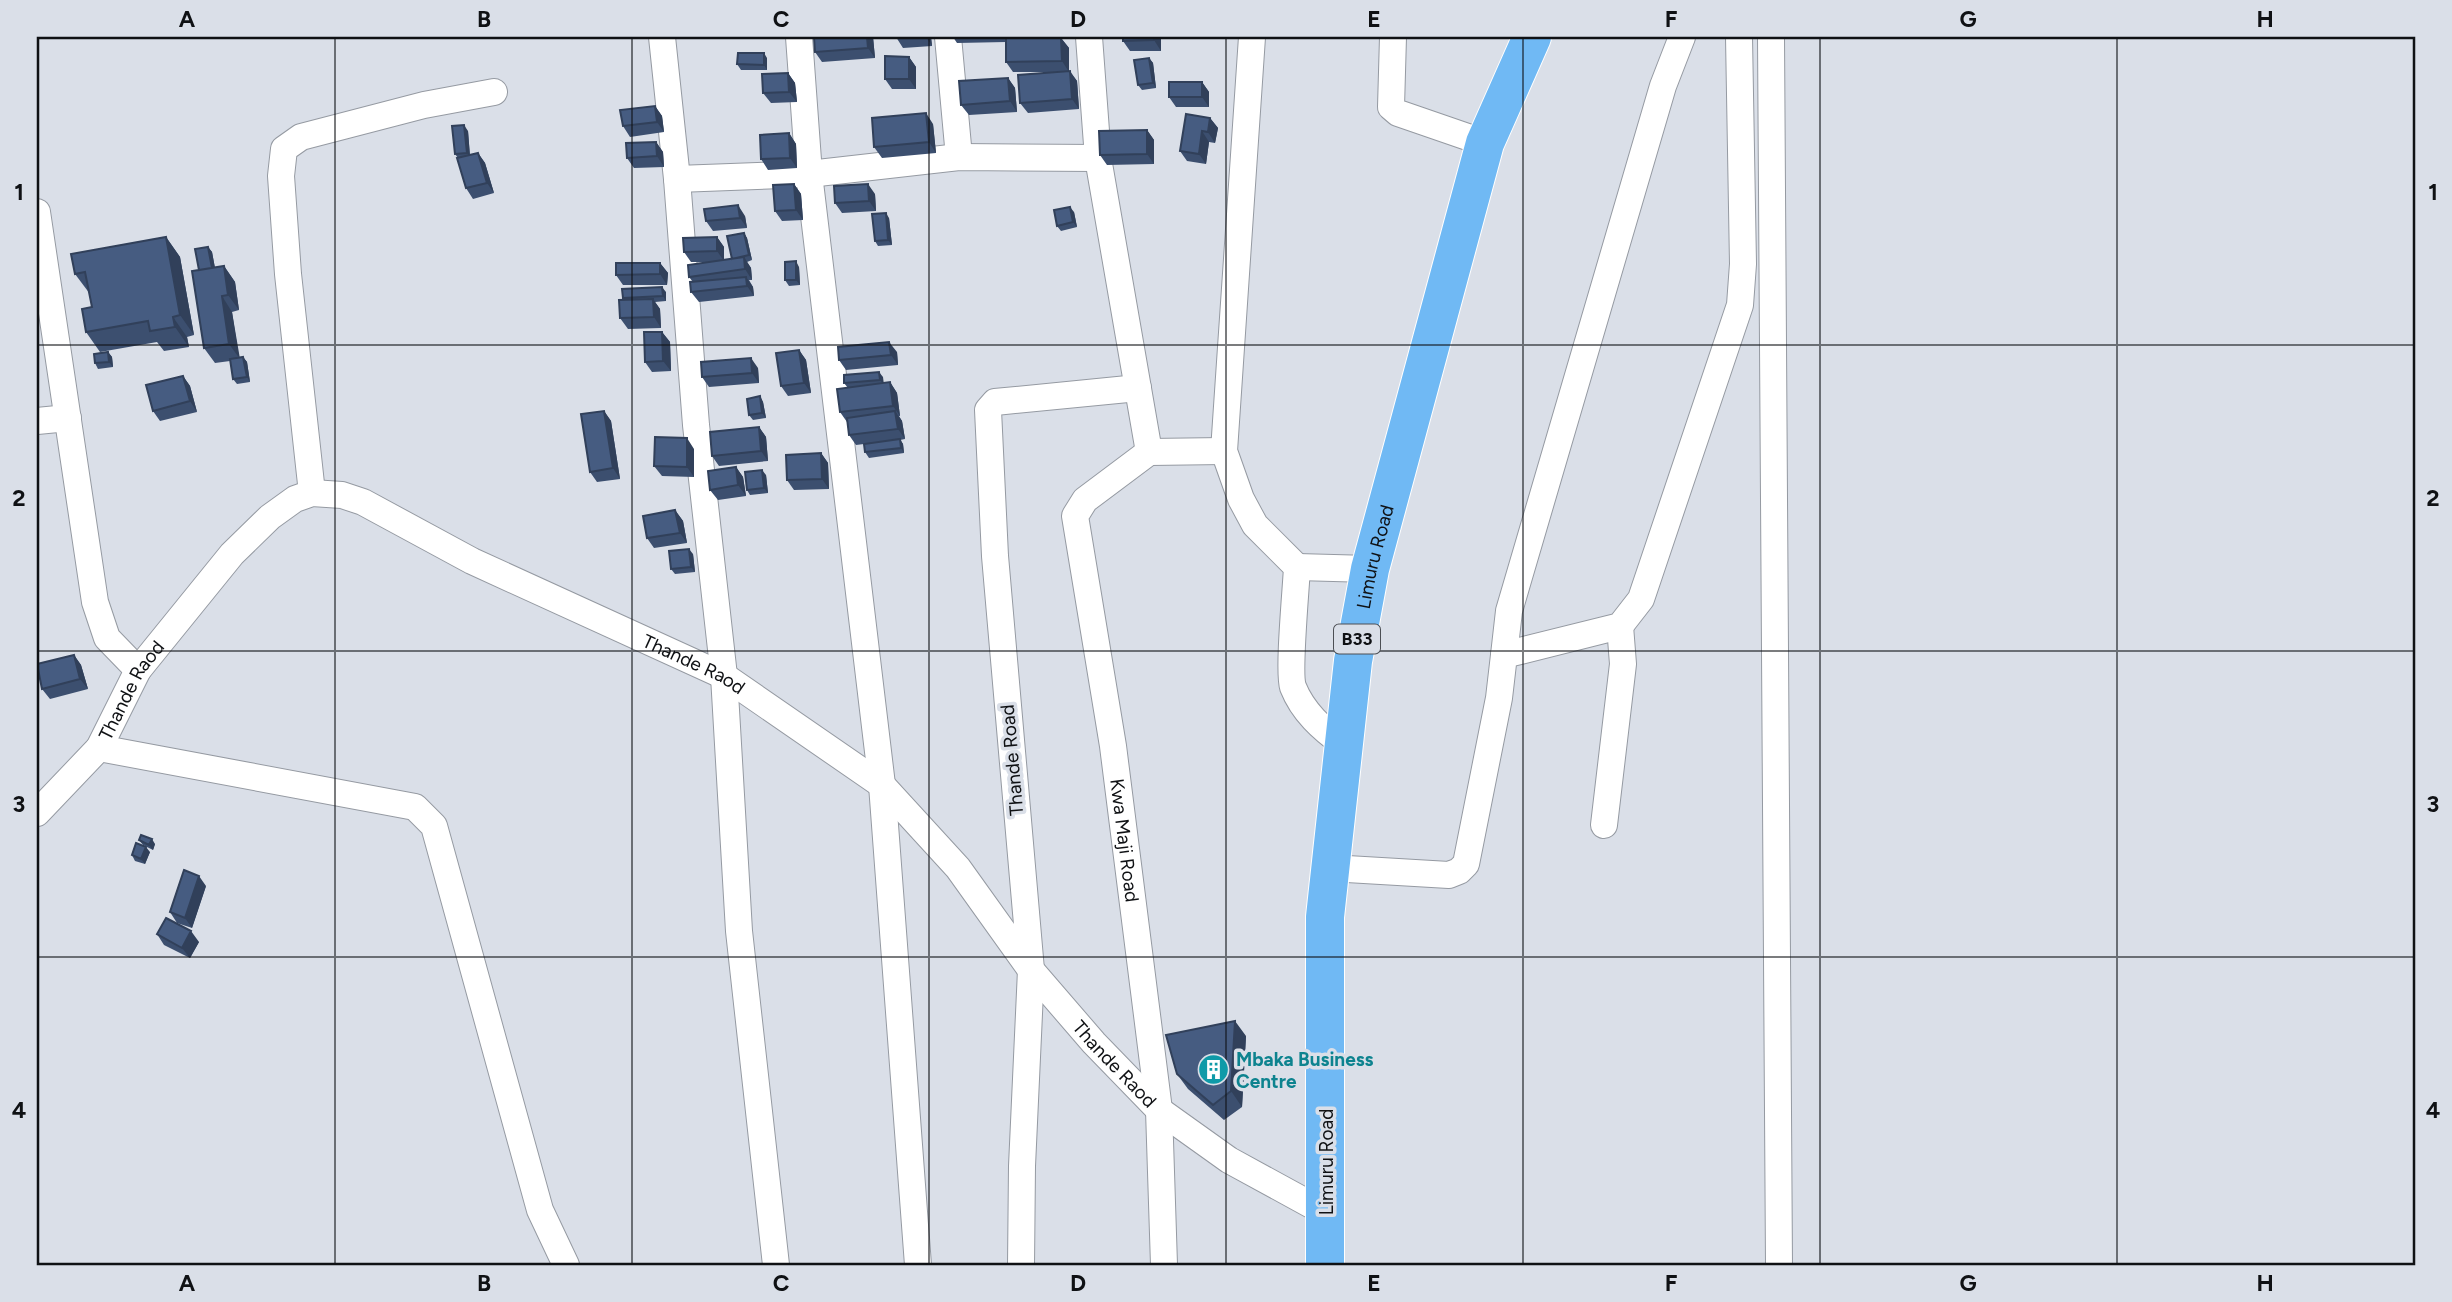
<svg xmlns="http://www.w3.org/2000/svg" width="2452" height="1302" font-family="Figtree,sans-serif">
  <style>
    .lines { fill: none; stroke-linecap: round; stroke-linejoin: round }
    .minor-casing { stroke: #959aa2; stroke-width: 28 }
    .highway-casing { stroke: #fff; stroke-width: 40 }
    .minor { stroke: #fff; stroke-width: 26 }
    .highway { stroke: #70b9f4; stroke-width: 38 }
    .wall { fill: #3c4f6f }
    .shaded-wall { fill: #31405a }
    .building { fill: #465c81; stroke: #31405a; stroke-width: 2 }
    .grid { fill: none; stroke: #0f1114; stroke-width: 2; stroke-opacity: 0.55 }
    .labels { text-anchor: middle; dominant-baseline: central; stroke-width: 7; stroke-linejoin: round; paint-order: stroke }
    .shield { fill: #dadfe8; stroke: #4c4f54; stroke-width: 2 }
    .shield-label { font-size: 18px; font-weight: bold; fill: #0f1114 }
    .street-label { font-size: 19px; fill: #0f1114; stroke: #dadfe8 }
    .culture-label { font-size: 19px; font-weight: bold; fill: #0d838f; stroke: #dadfe8; text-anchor: start }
    .neatline { fill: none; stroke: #0f1114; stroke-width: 2.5 }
    .grid-label { font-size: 23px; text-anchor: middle; font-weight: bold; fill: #0f1114 }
  </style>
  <rect width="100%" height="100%" fill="#dadfe8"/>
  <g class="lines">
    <defs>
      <g id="minor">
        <path d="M662 37 677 179 696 425 724 676 739 931 776 1265"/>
        <path d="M799 37 809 174 882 785 918 1265"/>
        <path d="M948 37 959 157"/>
        <path d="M1089 37 1098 158 1149 452"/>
        <path d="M1252 37 1224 451 1241 499 1255 525 1297 567C1296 589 1288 672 1293 687 1303 712 1322 729 1343 744"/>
        <path d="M1393 37 1391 107 1398 113 1485 143"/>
        <path d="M1771 37 1779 1265"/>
        <path d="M677 179 809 174 959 157 1098 158"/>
        <path d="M37 212 95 602 107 638 138 670"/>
        <path d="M37 421 68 418"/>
        <path id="s1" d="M1149 452 1085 500 1075 516 1113 746 1159 1110 1164 1265"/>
        <path d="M1149 452 1224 451"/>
        <path d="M312 493 288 274 281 176 284 149 301 137 424 105 494 92"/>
        <path d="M1297 567 1370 569"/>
        <path d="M1504 655 1509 611 1663 86 1682 37"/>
        <path d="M99 748 415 807 434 826 540 1210 566 1265"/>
        <path id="s2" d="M37 813 99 748 138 670 232 554 270 517 295 499 312 493 342 495 363 502 472 561 724 676 882 785 958 868 1031 970 1094 1043 1159 1110 1229 1160 1326 1213"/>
        <path d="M1604 825 1623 664 1620 626"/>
        <path d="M1330 868 1449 875 1459 871 1466 864 1499 698 1504 655 1620 626 1641 599 1740 305 1743 264 1739 37"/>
        <path d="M1021 1265 1022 1166 1031 970 995 556 988 410 995 402 1138 388"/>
      </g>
      <g id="highway">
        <path id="s3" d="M1325 1265V917L1353 661 1370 569 1485 143 1532 37"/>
      </g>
    </defs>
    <use href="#minor" class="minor-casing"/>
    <use href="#highway" class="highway-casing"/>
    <use href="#minor" class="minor"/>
    <use href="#highway" class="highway"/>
  </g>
  <path class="wall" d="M814 37H873L875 58 822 62 815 52Z
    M896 37H931L932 46 903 48Z
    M953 37 1061 38 1069 48V71L1077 81 1079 109 1028 113 1020 103 1061 72H1013L1006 62V42L957 43Z
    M1161 37V51H1130L1123 41Z
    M909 57 916 67V89H892L885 79Z
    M767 58V70H741L737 64Z
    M1149 58 1153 63 1156 88 1142 90 1138 85Z
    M788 73 795 83 797 102 771 103 763 93Z
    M1008 78 1015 88 1017 112 969 115 961 105Z
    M1202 82 1209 92V107H1176L1169 97Z
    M655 106 662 116 664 132 630 137 623 126Z
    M1210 118 1218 128 1215 143 1209 142 1206 164 1187 161 1180 151Z
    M933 124 936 153 882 158 874 147Z
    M1147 130 1154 140V164L1107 165 1100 155Z
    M468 131 470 155 478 153 485 163 494 193 473 199 466 188 458 158 455 154Z
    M789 133 796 144 797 168 768 170 761 159Z
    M656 142 663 152 664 167 634 168 627 158Z
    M794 184 801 194 803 220 782 221 775 211Z
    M875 194 876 211 842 213 835 203Z
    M1074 212 1077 227 1061 231 1057 226Z
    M745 216 747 228 713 231 706 221Z
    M889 218 892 245 878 246 875 241Z
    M744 233 747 238 752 260 747 262 751 268 752 280H749L753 287 754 296 699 302 691 292 693 282 689 277 712 262H691L684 252 717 237 724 247V260L732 259Z
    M166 237 180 257 194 335 187 337 189 347 164 351 157 342 100 352 86 332 92 307 90 294 75 274Z
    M208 247 212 252 215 268 224 266 235 282 239 310 232 312 239 358 243 357 247 362 250 382 237 384 233 379 230 361 215 363 204 348 199 270Z
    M660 263 668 273 667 285H623L616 275Z
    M799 267 800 285 789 286 785 280Z
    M666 292V301L655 302 660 309 661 328 628 329 620 318 624 300 623 298Z
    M662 332 670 342 671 371 652 372 645 362Z
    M799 350 806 360 811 393 788 396 781 386Z
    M108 352 112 357 113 367 98 369 95 363Z
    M897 352 898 365 846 370 839 360Z
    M758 368 759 383 709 387 702 377Z
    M183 376 190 386 197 412 160 421 153 411Z
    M883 377V383L890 382 897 393 900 416H899L902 421 905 439 900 440 903 444 904 453 869 458 865 452 864 444 856 445 849 435 847 422 840 412 848 388 844 383Z
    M760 396 763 402 766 418 753 420 749 415Z
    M604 411 611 421 620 479 597 482 590 472Z
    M759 427 766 437 768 461 719 466 712 456Z
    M694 449V477L662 476 654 466Z
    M821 453 828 463 829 489 794 490 787 480Z
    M736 467 743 477 746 496 718 500 710 490Z
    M766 475 768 493 750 495 747 490Z
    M675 510 683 521 687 543 654 548 647 538Z
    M693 554 695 572 675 574 671 569Z
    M74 655 81 665 88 689 50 699 42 689Z
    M139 840 155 844 153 850 143 845Z
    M150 852 145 864 135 861 132 855Z
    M206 886 192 928 177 923 170 912Z
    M157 934 199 942 190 958 164 945Z
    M1246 1036 1242 1107 1224 1120 1188 1089 1177 1074Z"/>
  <path class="shaded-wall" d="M867 37H873L875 58 868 48Z
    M926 37H931L932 46Z
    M1154 37H1161V51L1154 40Z
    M1061 38 1069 48V72L1062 61Z
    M764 53 767 58V70L764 65Z
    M909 57 916 67V89L909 79Z
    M1149 58 1153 63 1156 88 1153 83Z
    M1070 71 1077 81 1079 109 1072 99Z
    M788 73 795 83 797 102 789 92Z
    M1008 78 1015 88 1017 112 1010 101Z
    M1202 82 1209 92V107L1202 97Z
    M655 106 662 116 664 132 657 122Z
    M926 113 933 124 936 153 929 142Z
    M1210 118 1218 128 1215 143 1208 132Z
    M464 125 468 131 470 158 467 153Z
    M1147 130 1154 140V164L1147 154Z
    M1202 131 1209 142 1206 164 1199 154Z
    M789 133 796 144 797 168 790 158Z
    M656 142 663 152 664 167 657 156Z
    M478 153 485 163 494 193 487 183Z
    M794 184 801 194 803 220 796 210Z
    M868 184 875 194 876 211 869 201Z
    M738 205 745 216 747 228 740 218Z
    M1070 207 1074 212 1077 227 1073 222Z
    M886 213 889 218 892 245 888 240Z
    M744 233 747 238 752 260 749 255Z
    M166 237 180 257 194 335 180 315Z
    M717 237 724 247V261L717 251Z
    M208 247 212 252 217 279 213 274Z
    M744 257 751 268 752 280 745 269Z
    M796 261 799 267 800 285 796 280Z
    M660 263 668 273 667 285 660 274Z
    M224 266 235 282 239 310 228 295Z
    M746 277 753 287 754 296 747 286Z
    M662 287 666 292V301L663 296Z
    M222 296 232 312 240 359 229 344Z
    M653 299 660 309 661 328 654 317Z
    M173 317 187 337 189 347 175 327Z
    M662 332 670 342 671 371 663 361Z
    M889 342 897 352 898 365 891 355Z
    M799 350 806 360 811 393 804 383Z
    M108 352 112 357 113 367 109 362Z
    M243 357 247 362 250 382 247 377Z
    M751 358 758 368 759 383 752 373Z
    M879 372 883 377 884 385 880 380Z
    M183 376 190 386 197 412 190 401Z
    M890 382 897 393 900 416 893 406Z
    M760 396 763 402 766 418 762 413Z
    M604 411 611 421 620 479 613 468Z
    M895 411 902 421 905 439 898 429Z
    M759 427 766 437 768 461 761 451Z
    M687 438 694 449V477L687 467Z
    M900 439 903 444 904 453 901 448Z
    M821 453 828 463 829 489 822 479Z
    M736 467 743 477 746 496 738 485Z
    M762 470 766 475 768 493 764 488Z
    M675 510 683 521 687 543 680 533Z
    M689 549 693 554 695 572 691 567Z
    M74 655 81 665 88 689 80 679Z
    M152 839 155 844 153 850 149 845Z
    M146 847 150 852 145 864 141 859Z
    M199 876 206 886 192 928 185 918Z
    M191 931 199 942 190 958 182 948Z
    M1235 1021 1246 1036 1242 1107 1231 1091Z"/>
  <path class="building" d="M814 37H867L868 48 815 52Z
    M1123 37H1154V40L1123 41Z
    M1006 38H1061L1062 61 1006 62Z
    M738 53H764V65L737 64Z
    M885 56 909 57V79H885Z
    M1149 58 1153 83 1138 85 1134 60Z
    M1070 71 1072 99 1020 103 1018 75Z
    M788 73 789 92 763 93 762 74Z
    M1008 78 1010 101 961 105 959 81Z
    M1169 82H1202V97H1169Z
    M655 106 657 122 623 126 620 110Z
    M926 113 929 142 874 147 872 118Z
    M1186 114 1210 118 1208 132 1202 131 1199 154 1180 151Z
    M464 125 467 153 455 154 452 126Z
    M1147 130V154L1100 155 1099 131Z
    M789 133 790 158 761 159 760 135Z
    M656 142 657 156 627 158 626 143Z
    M478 153 487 183 466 188 457 158Z
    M794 184 796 210 775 211 773 185Z
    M868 184 869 201 835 203 834 186Z
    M738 205 740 218 706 221 704 209Z
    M1070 207 1073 222 1057 226 1054 210Z
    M886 213 888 240 875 241 872 214Z
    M744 233 749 255 732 259 727 236Z
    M166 237 180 315 173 317 175 327 150 331 148 321 86 332 82 309 92 307 85 272 75 274 71 254Z
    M717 237V251L684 252 683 238Z
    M208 247 212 268 199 270 195 249Z
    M744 257 745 269 689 277 688 265Z
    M796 261V280H785V262Z
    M616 263H660V274L616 275Z
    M224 266 228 295 222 296 229 344 204 348 192 271Z
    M746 277 747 286 691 292 690 282Z
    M662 287 663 296 623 298 622 289Z
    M653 299 654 317 620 318 619 300Z
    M644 332H662L663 361 645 362Z
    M889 342 891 355 839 360 838 347Z
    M799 350 804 383 781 386 776 353Z
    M108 352 109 362 95 363 94 354Z
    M243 357 247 377 233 379 230 359Z
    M751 358 752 373 702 377 701 362Z
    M879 372 880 380 844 383V375Z
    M183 376 190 401 153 411 146 385Z
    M890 382 893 406 840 412 837 389Z
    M760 396 762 413 749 415 747 399Z
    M604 411 613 468 590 472 581 414Z
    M895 411 898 429 849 435 847 418Z
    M759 427 761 451 712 456 710 432Z
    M655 437 687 438V467L654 466Z
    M900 439 901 448 865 452 864 444Z
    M821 453 822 479 787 480 786 455Z
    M736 467 738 485 710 490 708 471Z
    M762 470 764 488 747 490 745 472Z
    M675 510 680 533 647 538 643 516Z
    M689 549 691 567 671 569 669 551Z
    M74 655 80 679 42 689 37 664Z
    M141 835 152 839 149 845 139 840Z
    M136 843 146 847 141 859 132 855Z
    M184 870 199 876 185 918 170 912Z
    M166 918 191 931 182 948 157 934Z
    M1235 1021 1231 1091 1213 1105 1177 1074 1166 1035Z"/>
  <path class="grid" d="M335 37V1265M632 37V1265M929 37V1265M1226 37V1265M1523 37V1265M1820 37V1265M2117 37V1265M37 345H2415M37 651H2415M37 957H2415"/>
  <defs>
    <symbol id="building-disc" viewBox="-11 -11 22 22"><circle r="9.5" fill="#0f9aa8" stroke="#dadfe8"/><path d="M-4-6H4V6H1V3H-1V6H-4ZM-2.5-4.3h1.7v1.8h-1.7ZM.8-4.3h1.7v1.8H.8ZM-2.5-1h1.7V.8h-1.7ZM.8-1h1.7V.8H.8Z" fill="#fff"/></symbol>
  </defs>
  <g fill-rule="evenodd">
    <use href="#building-disc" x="1196" y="1052" width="35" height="35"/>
  </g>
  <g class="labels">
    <rect class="shield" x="1334" y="624.5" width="46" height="29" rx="5"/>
    <g class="shield-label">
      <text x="1357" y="639">B33</text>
    </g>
    <g class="street-label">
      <text stroke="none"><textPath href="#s3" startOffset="712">Limuru Road</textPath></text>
      <text stroke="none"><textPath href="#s2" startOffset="849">Thande Raod</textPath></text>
      <text stroke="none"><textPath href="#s2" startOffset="156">Thande Raod</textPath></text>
      <text transform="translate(1012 760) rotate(-95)">Thande Road</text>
      <text stroke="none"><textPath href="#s1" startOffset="427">Kwa Maji Road</textPath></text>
      <text stroke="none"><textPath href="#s2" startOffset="1437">Thande Raod</textPath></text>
      <text transform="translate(1326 1162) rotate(-90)">Limuru Road</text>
    </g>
    <g class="culture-label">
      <text x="1236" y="1059">Mbaka Business<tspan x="1236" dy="22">Centre</tspan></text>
    </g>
  </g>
  <rect width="2452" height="1302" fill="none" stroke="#dadfe8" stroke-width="77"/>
  <rect x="38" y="38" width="2376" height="1226" class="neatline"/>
  <g class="grid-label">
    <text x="187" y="27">A</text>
    <text x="484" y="27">B</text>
    <text x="781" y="27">C</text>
    <text x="1078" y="27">D</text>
    <text x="1374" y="27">E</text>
    <text x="1671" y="27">F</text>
    <text x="1968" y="27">G</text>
    <text x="2265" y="27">H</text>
    <text x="19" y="200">1</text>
    <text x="2433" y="200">1</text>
    <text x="19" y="506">2</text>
    <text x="2433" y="506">2</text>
    <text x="19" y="812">3</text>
    <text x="2433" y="812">3</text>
    <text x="19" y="1118">4</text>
    <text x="2433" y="1118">4</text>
    <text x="187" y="1291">A</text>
    <text x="484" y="1291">B</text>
    <text x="781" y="1291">C</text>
    <text x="1078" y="1291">D</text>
    <text x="1374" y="1291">E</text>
    <text x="1671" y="1291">F</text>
    <text x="1968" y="1291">G</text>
    <text x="2265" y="1291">H</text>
  </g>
</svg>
